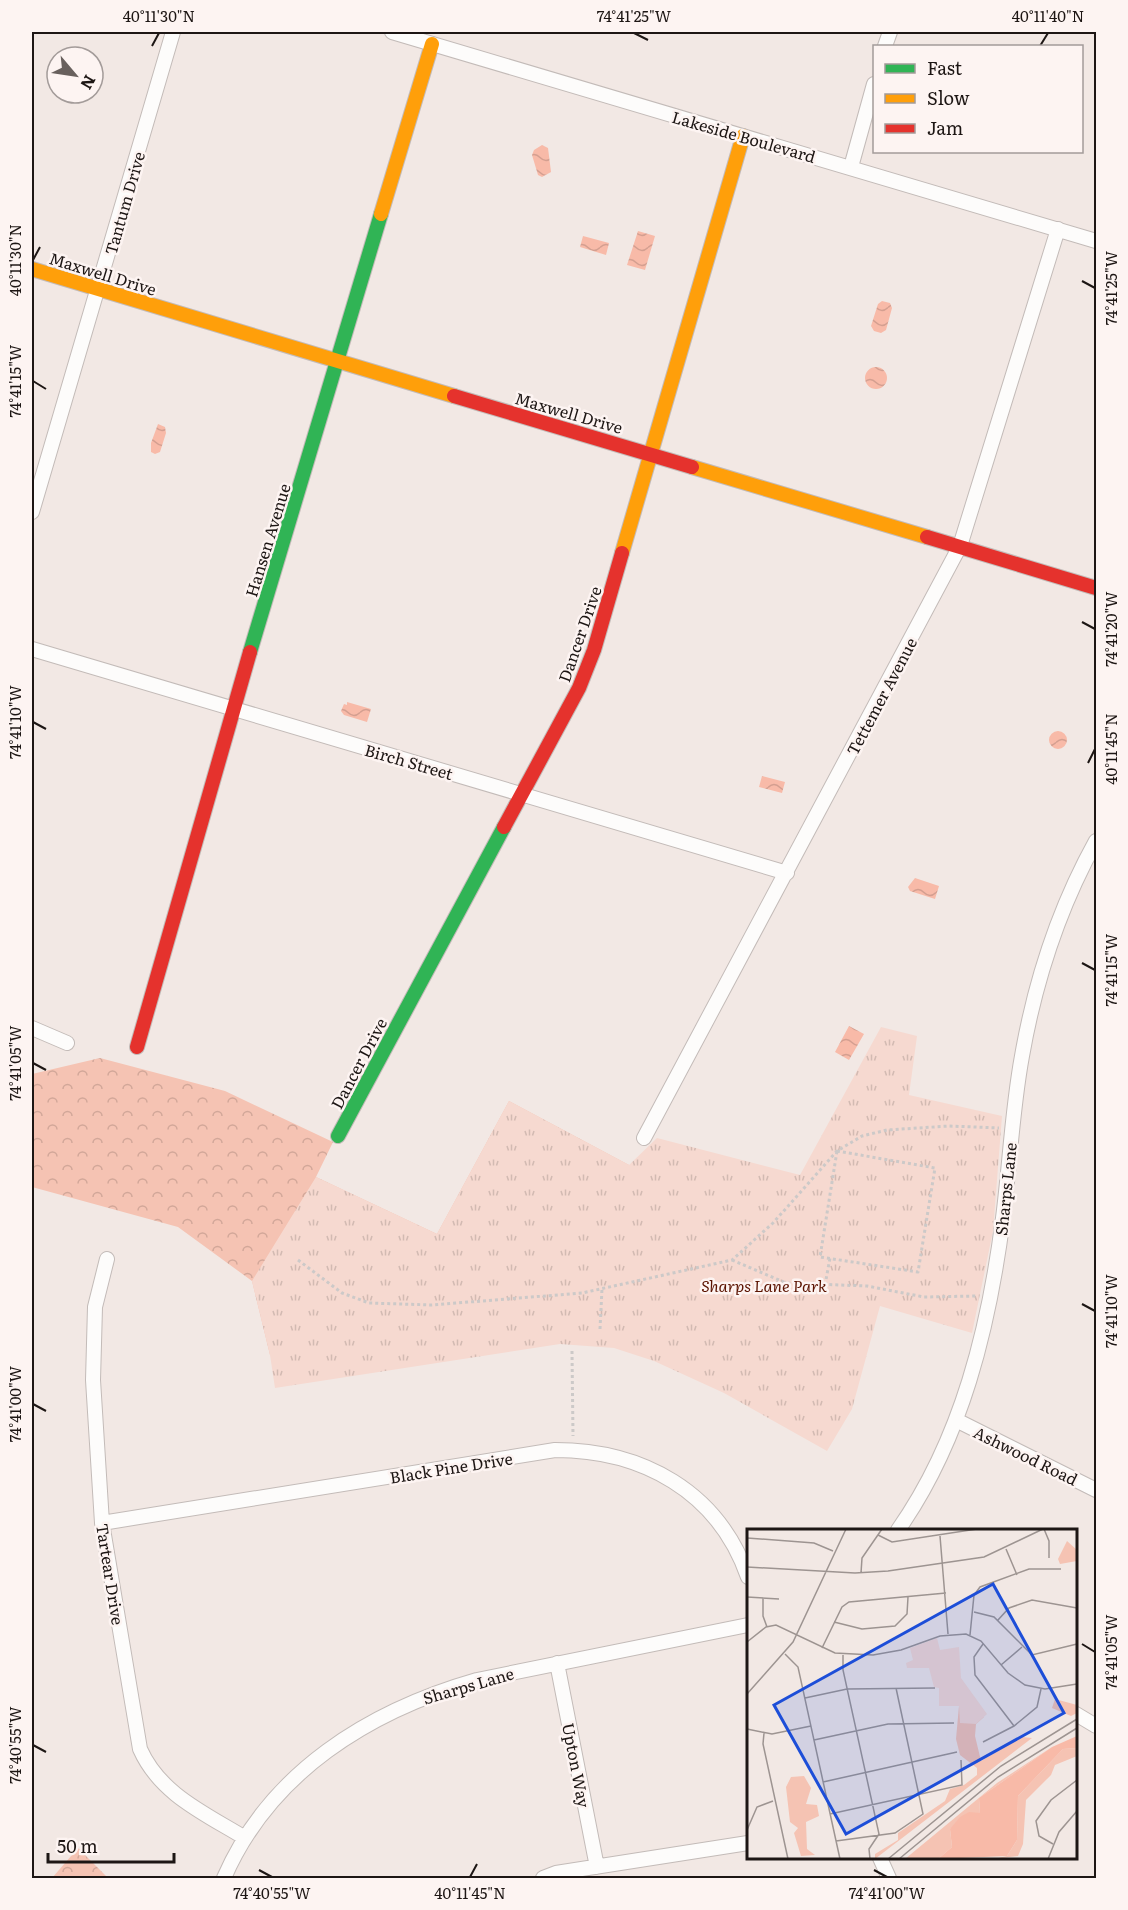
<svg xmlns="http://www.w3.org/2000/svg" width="1128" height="1910" font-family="Literata,serif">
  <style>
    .forest { fill: url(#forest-crowns) }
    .park { fill: url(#park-tufts) }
    .water { fill: url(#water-waves) }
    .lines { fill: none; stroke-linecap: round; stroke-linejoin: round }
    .street-casing { stroke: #c3bbb8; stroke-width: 16 }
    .fast-casing { stroke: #c3bbb8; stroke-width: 16 }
    .slow-casing { stroke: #c3bbb8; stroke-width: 16 }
    .jam-casing { stroke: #c3bbb8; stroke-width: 16 }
    .path { stroke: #ccc9c8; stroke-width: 3; stroke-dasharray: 3 3; stroke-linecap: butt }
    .street { stroke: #fdfcfb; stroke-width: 14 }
    .fast { stroke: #30b455; stroke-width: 14 }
    .slow { stroke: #ff9f0a; stroke-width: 14 }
    .jam { stroke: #e5322d; stroke-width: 14 }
    .ticks { fill: none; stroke: #1d1614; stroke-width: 2 }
    .labels { text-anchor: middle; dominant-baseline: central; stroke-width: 5; stroke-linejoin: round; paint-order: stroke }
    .street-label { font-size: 16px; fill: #1d1614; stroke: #fdf4f2 }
    .park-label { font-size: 16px; font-style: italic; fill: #5b1300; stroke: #fdf4f2 }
    .inset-road { fill: none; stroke: #9d9491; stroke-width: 1.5 }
    .view { fill: #1d4ed8; fill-opacity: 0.15; stroke: #1d4ed8; stroke-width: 3 }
    .inset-edge { fill: none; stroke: #1d1614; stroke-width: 3 }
    .neatline { fill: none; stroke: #1d1614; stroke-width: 2 }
    .ticks-label { font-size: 15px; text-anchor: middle; fill: #1d1614 }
  </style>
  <defs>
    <pattern id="forest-crowns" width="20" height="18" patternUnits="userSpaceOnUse" patternTransform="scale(1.5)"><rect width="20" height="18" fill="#f5c3b3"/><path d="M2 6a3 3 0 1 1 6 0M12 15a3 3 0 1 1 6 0" fill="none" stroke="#d2a799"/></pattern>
    <pattern id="park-tufts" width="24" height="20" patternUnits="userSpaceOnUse" patternTransform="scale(1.5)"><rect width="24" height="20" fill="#f6d9d0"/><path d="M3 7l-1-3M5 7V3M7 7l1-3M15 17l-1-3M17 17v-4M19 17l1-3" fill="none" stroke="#d2bab2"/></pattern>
    <pattern id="water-waves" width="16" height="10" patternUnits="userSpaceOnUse" patternTransform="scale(1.5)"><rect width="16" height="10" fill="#f8baa8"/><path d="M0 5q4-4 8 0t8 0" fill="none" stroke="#d49f90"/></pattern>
  </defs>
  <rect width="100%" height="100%" fill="#f2e8e4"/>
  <path class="forest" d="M100 1058 225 1091 333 1142 316 1177 437 1234 509 1101 629 1165 270 1355 252 1281 178 1227 32 1187V1074Z
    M78 1848 108 1878H52Z"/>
  <path class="park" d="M881 1027 917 1036 909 1095 1002 1116 993 1231 972 1333 880 1306 852 1409 827 1451 724 1393 654 1361 614 1348 560 1344 275 1388 270 1355 252 1281 316 1177 437 1234 509 1101 629 1165 657 1138 800 1175Z"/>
  <path class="water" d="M542 145 548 148 551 172 542 177 538 175 532 155 534 150Z
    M638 231 655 236 645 270 627 265Z
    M583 236 609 243 606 255 580 247Z
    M882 301 890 303 892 308 886 330 881 333 874 331 871 326 878 304Z
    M865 378a11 11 0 1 1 22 0a11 11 0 1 1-22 0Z
    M158 424 165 427 166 433 160 452 155 454 151 452V443Z
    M347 702 371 709 367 722 344 715 341 711 344 704 347 705Z
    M1049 740a9 9 0 1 1 18 0a9 9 0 1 1-18 0Z
    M762 776 785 782 782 793 759 787Z
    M915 878 939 886 935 899 910 891 908 887Z
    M849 1026 864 1034 849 1060 835 1052Z"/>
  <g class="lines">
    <defs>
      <path id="street" d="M392 32 1096 241
        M885 46 890 32
        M851 167 874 84
        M32 512 173 32
        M32 649 787 873
        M32 1028 67 1043
        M644 1138 960 546 1058 229
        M107 1259 95 1307 93 1380 102 1523 140 1749C160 1794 204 1813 245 1838
        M956 1420 1096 1490
        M102 1523 555 1450C642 1450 718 1491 748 1577
        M898 1530C962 1439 989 1327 1003 1218 1010 1164 1012 1110 1022 1056 1035 982 1060 906 1096 841
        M557 1663 597 1867
        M1076 1714 1096 1726
        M880 1858 889 1878
        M224 1878C270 1772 369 1711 477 1680L748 1625
        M543 1878 556 1873 748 1843"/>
      <path id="fast" d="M250 652 381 214
        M338 1136 504 827"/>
      <path id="slow" d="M381 214 432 44
        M32 269 454 396
        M692 467 927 537
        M622 553 743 136"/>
      <path id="jam" d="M454 396 692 467
        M927 537 1096 588
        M504 827 579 688 594 650 622 553
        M137 1047 250 652"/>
    </defs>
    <use href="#street" class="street-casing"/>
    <use href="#fast" class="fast-casing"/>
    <use href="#slow" class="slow-casing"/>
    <use href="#jam" class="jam-casing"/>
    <path class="path" d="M837 1151 935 1168 918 1272 820 1257Z
      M298 1260 342 1293 369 1303 432 1305 582 1293 732 1260 773 1223 837 1151 862 1136 887 1130 949 1126 999 1128
      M732 1260 786 1283 867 1286 924 1297 977 1296
      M825 1285 830 1258
      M600 1329 602 1289
      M572 1351 573 1436"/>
    <use href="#street" class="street"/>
    <use href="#fast" class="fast"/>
    <use href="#slow" class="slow"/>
    <use href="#jam" class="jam"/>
  </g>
  <path class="ticks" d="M634 33 648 40M152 46 159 33M1040 46 1048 33M33 260 40 247M1082 281 1095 288M33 381 46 389M1082 622 1095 629M33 722 46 729M1088 763 1095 749M1082 963 1095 970M33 1063 46 1070M1082 1304 1095 1311M33 1404 46 1411M1082 1644 1095 1652M33 1745 46 1752M259 1870 272 1877M874 1870 887 1877M470 1877 477 1864"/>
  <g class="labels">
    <g class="street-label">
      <text transform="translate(744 136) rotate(16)">Lakeside Boulevard</text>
      <text transform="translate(124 203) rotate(-74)">Tantum Drive</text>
      <text transform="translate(103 273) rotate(17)">Maxwell Drive</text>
      <text transform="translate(569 412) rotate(16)">Maxwell Drive</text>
      <text transform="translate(267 540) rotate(-73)">Hansen Avenue</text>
      <text transform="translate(579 634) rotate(-71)">Dancer Drive</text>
      <text transform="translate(881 696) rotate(-62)">Tettemer Avenue</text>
      <text transform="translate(409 761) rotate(16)">Birch Street</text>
      <text transform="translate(358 1063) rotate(-62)">Dancer Drive</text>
      <text transform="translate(1005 1189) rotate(-84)">Sharps Lane</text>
      <text transform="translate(1026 1455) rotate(26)">Ashwood Road</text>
      <text transform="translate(451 1467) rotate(-9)">Black Pine Drive</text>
      <text transform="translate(111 1574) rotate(81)">Tartear Drive</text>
      <text transform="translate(468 1685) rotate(-16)">Sharps Lane</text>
      <text transform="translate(577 1765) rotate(79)">Upton Way</text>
    </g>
    <g class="park-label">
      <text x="764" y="1285">Sharps Lane Park</text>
    </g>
  </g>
  <g transform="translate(747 1529)">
    <rect width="330" height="330" fill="#f2e8e4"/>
    <path d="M320 12 330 21V32L313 35 311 30ZM192 159 237 188 229 195 228 207 234 232 275 208 285 209 128 330V325L151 311V304L198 272 203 260 217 256 230 246V239L213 226 209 210 212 177H192ZM308 170 330 176V184L324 187 305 179ZM305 218 232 269 233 284 203 300 205 318 191 330H158L250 254ZM330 219V227L308 236 304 246 279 271 276 315 271 327 247 330 260 327 270 311 271 267 316 220ZM57 247 64 259 59 275 70 276 72 287 59 293 60 320 68 326 54 327 47 304 51 299 43 293 39 258 44 248Z" fill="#f5c3b3"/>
    <path d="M190 109 193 121 212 118 214 149 240 185 229 195 213 194 212 177H192V159L187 158 182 139H160L159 134 166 131 163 119Z" fill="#f6d9d0"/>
    <path d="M330 207V219L316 220 271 267 270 311 260 327 191 330 205 318 203 300 213 288 222 283 233 284 232 269 305 218Z" fill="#f8baa8"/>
    <path class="inset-road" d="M297 0 302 12V29M131 6 145 13 230 0M193 7 201 105M0 9 67 14 86 22M259 20 270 46M0 38 108 44 141 42 237 28 296 0M114 44 115 29 135 0M0 68 32 70M16 69V87L20 98M227 83 247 88 285 126 330 115M251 91 262 79 285 71 330 79M87 93 115 100 148 97 160 85 161 68M223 106 227 66 233 58 282 40H314M0 113 19 98 29 96 88 124 126 126 154 121 193 107 219 105 234 112 261 144 278 156 298 160 330 155M236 115 227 128 228 146 267 197M75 119 95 78 102 73 199 64M38 125 51 138 93 330M96 126V141L132 305 122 320 123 330M254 136 275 118M0 165 46 113 99 0M58 169 100 160 188 159M0 200 25 205 64 197M17 204 16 215 41 330M67 211 141 195 207 194M236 213 267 197 290 178 294 160M76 253 210 223M83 285 215 256 214 231M0 301 10 278 26 272M89 312 148 304 176 285 149 159M306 315 292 307 289 292 304 271 330 251M141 330 254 237 330 190M152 330 251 248 330 199M301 330 312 303 330 282"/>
    <path class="view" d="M246 55 317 184 99 305 27 176Z"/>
    <rect width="330" height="330" class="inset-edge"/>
  </g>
  <rect width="1128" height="1910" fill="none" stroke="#fdf4f2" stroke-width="66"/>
  <rect x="873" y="45" width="210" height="108" fill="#fdf4f2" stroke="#a39b99" stroke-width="1.5"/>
  <rect x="885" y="64" width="30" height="9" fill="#30b455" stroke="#a39b99" stroke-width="1.5"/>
  <text x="927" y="75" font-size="18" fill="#1d1614">Fast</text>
  <rect x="885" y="94" width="30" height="9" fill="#ff9f0a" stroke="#a39b99" stroke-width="1.5"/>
  <text x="927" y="105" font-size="18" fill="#1d1614">Slow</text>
  <rect x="885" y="124" width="30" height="9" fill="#e5322d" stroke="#a39b99" stroke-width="1.5"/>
  <text x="927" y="135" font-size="18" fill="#1d1614">Jam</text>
  <g transform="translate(75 75) rotate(119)"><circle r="28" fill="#fdf4f2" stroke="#a39b99" stroke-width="1.5"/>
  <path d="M0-4.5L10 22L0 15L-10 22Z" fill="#68605d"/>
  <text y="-9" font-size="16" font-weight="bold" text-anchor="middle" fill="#1d1614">N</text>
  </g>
  <path d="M48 1853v9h126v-9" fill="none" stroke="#1d1614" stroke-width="3"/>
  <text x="57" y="1853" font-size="18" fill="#1d1614" stroke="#fdf4f2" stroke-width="4.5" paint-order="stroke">50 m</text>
  <rect x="33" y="33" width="1062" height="1844" class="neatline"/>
  <g class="ticks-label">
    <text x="159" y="22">40°11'30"N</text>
    <text x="634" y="22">74°41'25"W</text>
    <text x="1048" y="22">40°11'40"N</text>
    <text transform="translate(16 260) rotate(-90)" y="5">40°11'30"N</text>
    <text transform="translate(1112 288) rotate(-90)" y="5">74°41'25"W</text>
    <text transform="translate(16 381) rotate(-90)" y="5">74°41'15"W</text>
    <text transform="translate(1112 629) rotate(-90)" y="5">74°41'20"W</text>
    <text transform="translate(16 722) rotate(-90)" y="5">74°41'10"W</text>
    <text transform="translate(1112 749) rotate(-90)" y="5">40°11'45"N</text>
    <text transform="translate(1112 970) rotate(-90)" y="5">74°41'15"W</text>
    <text transform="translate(16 1063) rotate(-90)" y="5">74°41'05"W</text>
    <text transform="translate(1112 1311) rotate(-90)" y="5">74°41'10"W</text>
    <text transform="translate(16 1404) rotate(-90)" y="5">74°41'00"W</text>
    <text transform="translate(1112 1652) rotate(-90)" y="5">74°41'05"W</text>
    <text transform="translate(16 1745) rotate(-90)" y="5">74°40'55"W</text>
    <text x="272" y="1899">74°40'55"W</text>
    <text x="470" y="1899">40°11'45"N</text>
    <text x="887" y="1899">74°41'00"W</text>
  </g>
</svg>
